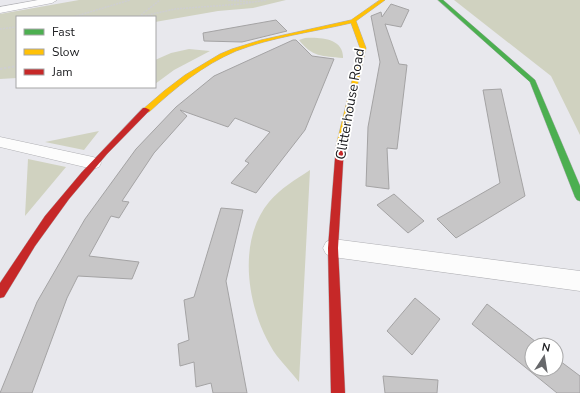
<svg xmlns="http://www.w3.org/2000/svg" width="580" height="393" font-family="'Nunito Sans',sans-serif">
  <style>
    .green { fill: #d0d2c0 }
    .building { fill: #c7c6c7; stroke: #a4a3a4 }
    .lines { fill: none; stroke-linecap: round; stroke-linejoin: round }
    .street-casing { stroke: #b0b0b4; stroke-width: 1 }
    .fast-casing { stroke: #b0b0b4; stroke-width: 1 }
    .slow-casing { stroke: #b0b0b4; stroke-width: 1 }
    .jam-casing { stroke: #b0b0b4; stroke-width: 1 }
    .path-far1 { stroke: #ceced0; stroke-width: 1.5; stroke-dasharray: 2 1; stroke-linecap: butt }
    .path { stroke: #ceced0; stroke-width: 2; stroke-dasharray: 2.5 1.5; stroke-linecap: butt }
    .street { fill: #fcfcfc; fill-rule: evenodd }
    .fast { fill: #4caf50; fill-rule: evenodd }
    .slow { fill: #ffc107; fill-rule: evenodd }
    .jam { fill: #c62828; fill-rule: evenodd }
    .labels { text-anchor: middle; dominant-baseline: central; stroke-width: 3.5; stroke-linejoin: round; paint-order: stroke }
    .street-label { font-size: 14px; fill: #202124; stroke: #fff }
  </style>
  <rect width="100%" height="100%" fill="#e8e8ed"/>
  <path class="green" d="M79 0H286L253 8 218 11 155 22V17H17V78L0 79V14Z
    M454 0H580V135L551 76Z
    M305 38C319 37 344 38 343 58 322 56 312 57 299 40Z
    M189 49 210 51 174 70 155 84V60L171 53Z
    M99 131 84 150 45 142Z
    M28 159 66 167 25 216Z
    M310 170 299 382C292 373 284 365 277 356 248 315 235 243 269 202 281 188 295 180 310 170Z"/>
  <path class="building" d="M391 4 409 10 401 27 385 24 399 64 407 65 397 149 387 148 389 189 366 186 368 127 380 62 371 16 381 12 382 17Z
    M276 20 287 31 242 42 204 41 203 33Z
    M293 40H296L312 56 334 59 305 130 256 193 231 183 249 163 245 161 270 132 235 118 228 127 180 110 187 116 154 153 122 201 129 202 119 218 111 216 89 256 139 262 132 279 78 276 67 298 32 393H0L37 302 85 219 136 149 176 107 214 76Z
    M501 89 525 196 456 238 437 219 500 183 483 90Z
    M394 194 424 221 408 233 377 205Z
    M221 208 243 210 226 281 247 393H213L211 383 196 387 194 362 180 366 178 344 189 340 184 300 194 297Z
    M415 298 440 319 412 355 387 331Z
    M487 304 540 345H532V369H556V358L580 376V393H557L472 324Z
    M383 376 438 380 437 393H385Z"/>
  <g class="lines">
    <defs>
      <path id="street" d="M38 0H57L52 3 0 13V7Z
        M0 137 93 157 99 159 101 163 99 167 93 169 0 147Z
        M333 239 580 271V291L333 257 326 254 323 248 326 242Z"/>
      <path id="fast" d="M438 0H443L535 80 580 186V201L577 200 575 197 530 82Z"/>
      <path id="slow" d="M380 0H385L356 21 366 48 343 148H337L336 146 360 48 351 23C313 32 272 37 236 51 203 65 175 88 149 112H146L142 110 164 91 185 75 220 54 232 49 261 40 351 20Z"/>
      <path id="jam" d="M143 108H146L150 110 107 154 69 199 35 246 4 297 0 298V283L45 216 82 172Z
        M340 143 344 146 338 248 345 393H331L328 248 336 146Z"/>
    </defs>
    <use href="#street" class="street-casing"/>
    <use href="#fast" class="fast-casing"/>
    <use href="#slow" class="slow-casing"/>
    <use href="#jam" class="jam-casing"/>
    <path class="path-far1" d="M228 0 251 2
      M141 15 160 0
      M73 17 130 0
      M139 17 175 9 241 4 267 0
      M0 29 17 27"/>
    <path class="path" d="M0 69 17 66"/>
    <use href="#street" class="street"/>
    <use href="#fast" class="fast"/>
    <use href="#slow" class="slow"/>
    <use href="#jam" class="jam"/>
  </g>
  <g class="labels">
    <g class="street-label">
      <text transform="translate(350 104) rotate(-80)">Clitterhouse Road</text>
    </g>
  </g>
  <rect x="16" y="16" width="140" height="72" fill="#ffffff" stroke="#a6a6a7"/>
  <rect x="24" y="29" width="20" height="6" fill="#4caf50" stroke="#a6a6a7"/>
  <text x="52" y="36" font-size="12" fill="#202124">Fast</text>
  <rect x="24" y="49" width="20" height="6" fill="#ffc107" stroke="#a6a6a7"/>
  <text x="52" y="56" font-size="12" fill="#202124">Slow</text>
  <rect x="24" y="69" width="20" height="6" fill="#c62828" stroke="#a6a6a7"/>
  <text x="52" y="76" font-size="12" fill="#202124">Jam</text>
  <g transform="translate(544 357) rotate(12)"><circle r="19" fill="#ffffff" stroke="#a6a6a7"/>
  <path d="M0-3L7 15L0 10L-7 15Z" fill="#66676a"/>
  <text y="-6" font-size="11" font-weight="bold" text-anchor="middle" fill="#202124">N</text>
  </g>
</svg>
